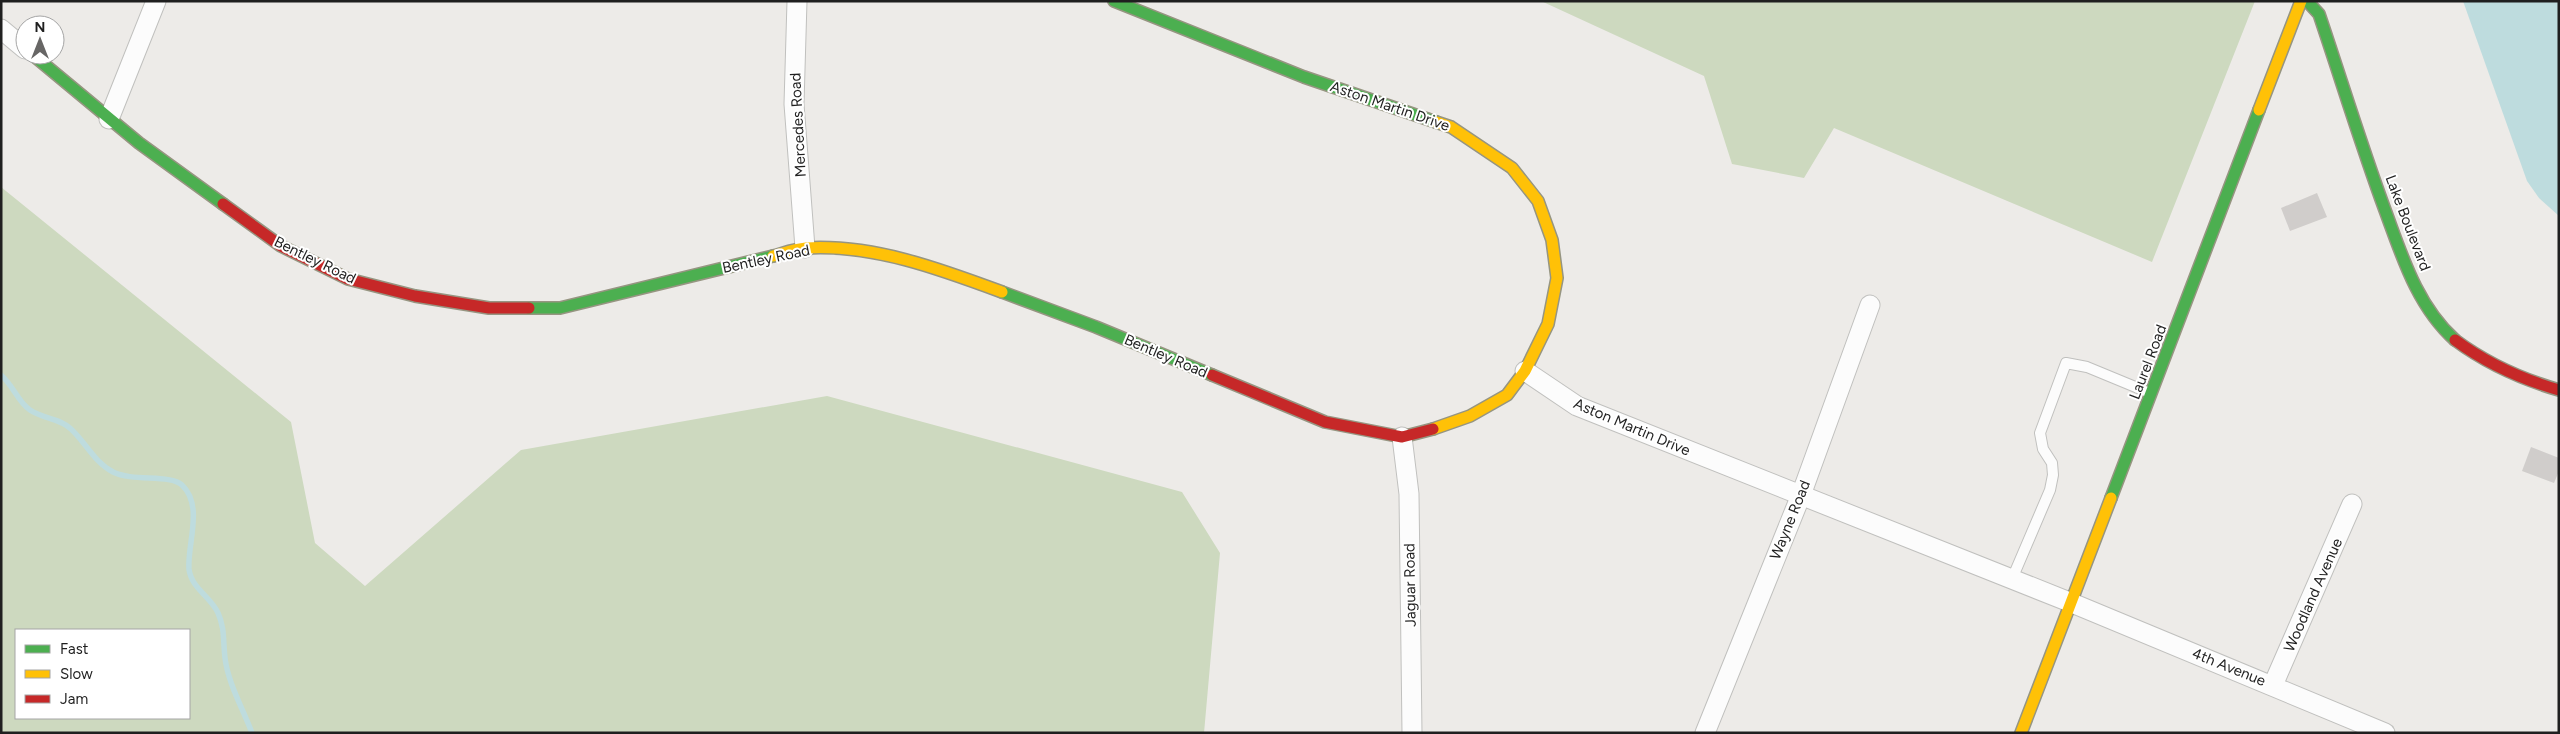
<svg xmlns="http://www.w3.org/2000/svg" width="2560" height="734" font-family="Figtree,sans-serif">
  <style>
    .forest { fill: #cdd9bf; fill-rule: evenodd }
    .water { fill: #bedcde }
    .lines { fill: none; stroke-linecap: round; stroke-linejoin: round }
    .stream { stroke: #bedcde; stroke-width: 5.5 }
    .building { fill: #d0cdcb }
    .lane-casing { stroke: #c0c0be; stroke-width: 12 }
    .street-casing { stroke: #c0c0be; stroke-width: 21 }
    .fast-casing { stroke: #969581; stroke-width: 14 }
    .slow-casing { stroke: #969581; stroke-width: 14 }
    .jam-casing { stroke: #969581; stroke-width: 14 }
    .lane { stroke: #fcfcfc; stroke-width: 10 }
    .street { stroke: #fcfcfc; stroke-width: 19 }
    .fast { stroke: #4caf50; stroke-width: 11 }
    .slow { stroke: #ffc107; stroke-width: 11 }
    .jam { stroke: #c62828; stroke-width: 11 }
    .labels { text-anchor: middle; dominant-baseline: central; stroke-width: 4; stroke-linejoin: round; paint-order: stroke }
    .street-label { font-size: 15px; fill: #1f1f1f; stroke: #fff }
  </style>
  <rect width="100%" height="100%" fill="#edebe8"/>
  <path class="forest" d="M1541 1H2255L2152 262 1834 128 1804 178 1732 164 1704 76Z
    M1 187 291 422 315 543 365 586 521 450 827 396 1182 492 1220 553 1204 733H1ZM16 630H189V718H16Z"/>
  <path class="water" d="M2463 1H2559V216L2539 198 2527 181Z"/>
  <g class="lines">
    <path class="stream" d="M1 375C13 385 18 402 30 410 43 419 60 418 71 429 86 443 95 463 113 472 133 482 170 474 182 485 204 506 187 544 189 569 191 588 211 597 218 613 225 628 223 642 225 658 228 683 243 709 252 733"/>
  </g>
  <path class="building" d="M2317 193 2327 217 2290 231 2281 208Z
    M2531 447 2559 458V471L2554 483 2522 471Z"/>
  <g class="lines">
    <defs>
      <path id="lane" d="M2012 579 2050 490 2053 475 2052 463 2043 449 2040 433 2066 363 2087 367 2150 393"/>
      <path id="street" d="M797 1 794 104 805 248
        M1 29 25 49
        M109 119 156 1
        M1525 371 1577 406 2072 603 2385 733
        M1402 437 1409 494 1412 733
        M2273 685 2352 504
        M1705 733 1801 495 1870 305"/>
      <path id="fast" d="M1114 1 1304 77 1436 122
        M2307 1 2319 14C2341 79 2361 145 2385 210 2402 256 2417 306 2455 340
        M33 55 139 143 223 204
        M1002 292 1096 327 1212 375
        M529 308H560L773 256
        M2111 498 2259 110"/>
      <path id="slow" d="M2259 110 2301 1
        M773 256C784 253 795 249 806 248 873 244 940 269 1002 292
        M1433 429 1470 416 1507 395 1525 371 1548 324 1557 278 1552 240 1538 201 1512 168 1451 127 1436 122
        M2021 733 2111 498"/>
      <path id="jam" d="M223 204 281 246 348 279 415 296 489 308H529
        M2455 340C2486 363 2521 379 2559 390
        M1212 375 1325 422 1402 437 1433 429"/>
    </defs>
    <use href="#lane" class="lane-casing"/>
    <use href="#street" class="street-casing"/>
    <use href="#fast" class="fast-casing"/>
    <use href="#slow" class="slow-casing"/>
    <use href="#jam" class="jam-casing"/>
    <use href="#lane" class="lane"/>
    <use href="#street" class="street"/>
    <use href="#fast" class="fast"/>
    <use href="#slow" class="slow"/>
    <use href="#jam" class="jam"/>
  </g>
  <g class="labels">
    <g class="street-label">
      <text transform="translate(1390 106) rotate(19)">Aston Martin Drive</text>
      <text transform="translate(798 125) rotate(-93)">Mercedes Road</text>
      <text transform="translate(2408 223) rotate(69)">Lake Boulevard</text>
      <text transform="translate(766 259) rotate(-12)">Bentley Road</text>
      <text transform="translate(315 260) rotate(26)">Bentley Road</text>
      <text transform="translate(1166 356) rotate(23)">Bentley Road</text>
      <text transform="translate(2148 362) rotate(-69)">Laurel Road</text>
      <text transform="translate(1632 427) rotate(23)">Aston Martin Drive</text>
      <text transform="translate(1790 520) rotate(-68)">Wayne Road</text>
      <text transform="translate(1410 585) rotate(-91)">Jaguar Road</text>
      <text transform="translate(2313 595) rotate(-66)">Woodland Avenue</text>
      <text transform="translate(2229 667) rotate(22)">4th Avenue</text>
    </g>
  </g>
  <rect width="2560" height="734" fill="none" stroke="#1f1f1f" stroke-width="5"/>
  <rect x="15" y="629" width="175" height="90" fill="#ffffff" stroke="#a5a5a5"/>
  <rect x="25" y="645" width="25" height="8" fill="#4caf50" stroke="#a5a5a5"/>
  <text x="60" y="654" font-size="15" fill="#1f1f1f">Fast</text>
  <rect x="25" y="670" width="25" height="8" fill="#ffc107" stroke="#a5a5a5"/>
  <text x="60" y="679" font-size="15" fill="#1f1f1f">Slow</text>
  <rect x="25" y="695" width="25" height="8" fill="#c62828" stroke="#a5a5a5"/>
  <text x="60" y="704" font-size="15" fill="#1f1f1f">Jam</text>
  <g transform="translate(40 40)"><circle r="24" fill="#ffffff" stroke="#a5a5a5"/>
  <path d="M0-4L9 19L0 12L-9 19Z" fill="#676665"/>
  <text y="-8" font-size="14" font-weight="bold" text-anchor="middle" fill="#1f1f1f">N</text>
  </g>
</svg>
